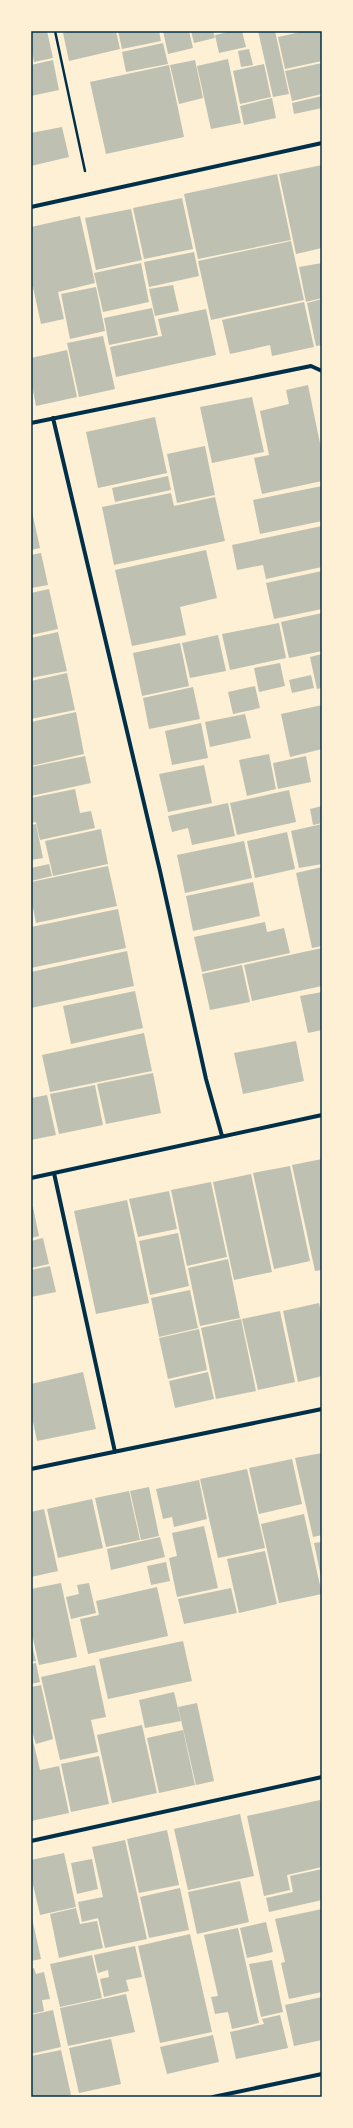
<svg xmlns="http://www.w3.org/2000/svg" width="353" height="2128" font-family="Jost,sans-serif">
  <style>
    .building { fill: #bec0b2 }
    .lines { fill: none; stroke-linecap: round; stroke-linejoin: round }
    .path { stroke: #003049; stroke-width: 2.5 }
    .minor { stroke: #003049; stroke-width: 4 }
    .neatline { fill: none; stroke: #003049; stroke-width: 1.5 }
  </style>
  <rect width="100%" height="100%" fill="#fdf0d5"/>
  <path class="building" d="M31 31H47L53 58 34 62 31 46Z
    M71 31H116L120 49 69 61 63 33Z
    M118 31H159L161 41 122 49Z
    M163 31H189L193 48 168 54Z
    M191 31H213L215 38 194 43Z
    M233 31H242L246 47 219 53 215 35Z
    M258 31H275L289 94 273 97Z
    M305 31H322V61L285 69 278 37Z
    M163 43 168 64 126 72 122 52Z
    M249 49 253 65 241 67 238 51Z
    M228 59 241 123 211 129 197 66Z
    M53 60 59 90 31 96V65Z
    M195 60 203 98 179 104 170 65Z
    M322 63V94L292 101 285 71Z
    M264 64 271 97 240 104 233 71Z
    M169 65 184 137 106 154 90 82Z
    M322 96V108L294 114 292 103Z
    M272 98 276 118 244 125 240 106Z
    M62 127 69 157 31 166V133Z
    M322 165V248L296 254 279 174Z
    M277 174 291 240 198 259 184 194Z
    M182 198 193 249 144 259 133 208Z
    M131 209 142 260 96 270 85 218Z
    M80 216 95 283 58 292 64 319 41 324 33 287H31V227Z
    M291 241 304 300 211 320 198 261Z
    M194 252 199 276 149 287 144 262Z
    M141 263 149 302 103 312 94 273Z
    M322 263V298L306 302 299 267Z
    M173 285 179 311 155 316 149 289Z
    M96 287 105 331 70 339 61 294Z
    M322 299V345L316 346 307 303Z
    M304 302 314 347 272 356 270 345 230 354 222 320Z
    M152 308 158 335 109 345 104 318Z
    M206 309 216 355 116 377 110 347 162 336 158 319Z
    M103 336 115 389 79 397 67 343Z
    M67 350 77 397 36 406 31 380V358Z
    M308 385 322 453V481L262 494 254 458 269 455 260 411 289 404 286 390Z
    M252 397 264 452 212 463 200 407Z
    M155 417 167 473 98 488 86 432Z
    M205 446 215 495 177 503 167 454Z
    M168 476 171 490 115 502 112 488Z
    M322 486V521L260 534 253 500Z
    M171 493 174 506 215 497 225 541 114 565 102 507Z
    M31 507 40 548 31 550Z
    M322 526V567L266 579 263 565 237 570 232 545Z
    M206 550 217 598 180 607 186 635 132 646 115 570Z
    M41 553 48 585 31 588V555Z
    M322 571V609L274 619 266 583Z
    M49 589 58 629 31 635V593Z
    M322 613V651L289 658 281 622Z
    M279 623 286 658 230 670 222 634Z
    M58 632 67 671 31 678V638Z
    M218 635 226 671 190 678 182 643Z
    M180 643 189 686 142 696 133 653Z
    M322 654V688L317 689 310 657Z
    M280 663 285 686 259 692 254 668Z
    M67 673 75 710 31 719V681Z
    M311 675 314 688 292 693 289 680Z
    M255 686 260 708 233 714 228 692Z
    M193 687 200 719 149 729 143 698Z
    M322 705V749L290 757 281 714Z
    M76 712 84 754 31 766V722Z
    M245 714 251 738 210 747 205 722Z
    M201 723 208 758 172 765 165 731Z
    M269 754 276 789 247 796 239 760Z
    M85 756 91 783 31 796V767Z
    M306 756 311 782 278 789 273 763Z
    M204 765 212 803 168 812 159 774Z
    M75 789 80 813 91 811 95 828 40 840 36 822 31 823V798Z
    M289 790 296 822 237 835 230 803Z
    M228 803 235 836 192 845 188 828 172 832 168 816Z
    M322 806V823L313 825 310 809Z
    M36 824 43 858 31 860V825Z
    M322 824V864L299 868 291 831Z
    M101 829 108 864 53 876 45 841Z
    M287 832 295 869 255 878 247 841Z
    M244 841 252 878 185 893 177 855Z
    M49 864 52 876 31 881V868Z
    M108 866 117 906 36 923 31 898V882Z
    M322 867V946L312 948 296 873Z
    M253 882 260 916 193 931 186 896Z
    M118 909 126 948 31 968V927Z
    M265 922 267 932 284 928 290 953 202 972 194 937Z
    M322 948V986L252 1001 244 965Z
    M127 951 134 986 31 1008V972Z
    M242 965 250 1002 210 1010 202 974Z
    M135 991 143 1028 71 1044 63 1006Z
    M322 992V1030L308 1033 300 996Z
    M144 1033 152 1071 50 1092 42 1055Z
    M296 1041 304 1081 243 1094 234 1053Z
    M153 1073 161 1113 106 1124 97 1084Z
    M95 1085 103 1125 59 1134 50 1094Z
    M47 1095 56 1135 31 1140V1098Z
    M322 1159V1270L315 1271 292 1165Z
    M290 1166 310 1261 274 1269 253 1173Z
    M251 1174 272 1272 234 1280 213 1182Z
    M211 1182 227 1257 187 1266 171 1190Z
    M169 1191 177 1229 138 1237 129 1199Z
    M127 1200 149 1303 96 1314 74 1211Z
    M33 1207 39 1236 31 1238V1208Z
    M178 1233 189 1286 150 1295 139 1241Z
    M43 1238 49 1264 31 1268V1241Z
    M228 1259 240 1318 200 1326 188 1268Z
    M50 1266 56 1292 31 1297V1270Z
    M190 1290 198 1328 159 1337 151 1298Z
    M319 1303 322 1316V1376L298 1382 283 1311Z
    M280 1311 295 1382 258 1390 242 1319Z
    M241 1319 256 1391 216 1399 201 1328Z
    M199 1329 207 1370 168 1379 159 1338Z
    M83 1372 96 1429 37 1441 31 1412V1384Z
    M208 1372 214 1399 175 1408 169 1381Z
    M322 1453V1535L313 1537 295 1458Z
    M292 1459 302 1504 259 1514 249 1468Z
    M247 1469 265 1548 218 1558 200 1479Z
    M199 1480 207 1519 174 1527 172 1517 163 1519 156 1489Z
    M149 1487 159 1536 141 1540 130 1491Z
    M129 1491 140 1540 106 1547 95 1498Z
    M92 1499 103 1548 58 1558 47 1509Z
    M44 1509 58 1571 31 1577V1512Z
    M304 1514 322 1594 279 1603 261 1524Z
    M204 1526 218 1588 177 1597 169 1558 177 1556 172 1533Z
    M160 1537 165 1557 111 1570 107 1549Z
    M322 1542V1577H321L314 1543Z
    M265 1551 277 1604 239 1613 227 1559Z
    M166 1562 170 1581 151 1585 147 1566Z
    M61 1583 77 1657 39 1665 31 1630V1589Z
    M89 1583 96 1613 71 1619 66 1597 79 1594 77 1585Z
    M157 1587 168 1636 88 1654 80 1619 99 1615 96 1601Z
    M231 1588 237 1613 184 1624 178 1599Z
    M183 1641 192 1681 108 1699 99 1659Z
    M31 1642 36 1661 31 1662Z
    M36 1663 40 1682 31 1684V1664Z
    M95 1665 106 1717 91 1720 98 1752 60 1760 41 1677Z
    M41 1685 53 1739 36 1744 31 1729V1687Z
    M174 1692 181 1721 145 1728 139 1700Z
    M197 1703 214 1781 196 1785 178 1707Z
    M142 1725 157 1793 112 1803 97 1735Z
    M183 1730 195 1785 159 1793 147 1738Z
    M31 1732 40 1770 59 1766 69 1813 31 1821Z
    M99 1756 109 1804 71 1812 61 1764Z
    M320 1800 322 1808V1867L287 1875 290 1890 264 1896 247 1816Z
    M240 1814 254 1876 188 1890 174 1829Z
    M167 1830 179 1885 139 1893 127 1839Z
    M125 1840 147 1939 105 1948 98 1918 82 1922 78 1902 103 1897 92 1847Z
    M64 1853 76 1907 40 1915 31 1876V1860Z
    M92 1859 98 1889 77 1894 71 1863Z
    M322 1869V1900L269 1912 266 1898 293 1892 290 1876Z
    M240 1881 249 1922 197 1934 188 1892Z
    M180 1888 189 1930 149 1938 140 1897Z
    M76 1908 80 1924 97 1921 103 1948 59 1958 50 1914Z
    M322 1909V1992L289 1999 281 1963 285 1962 275 1919Z
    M32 1918 41 1959 31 1961V1919Z
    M266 1922 273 1952 247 1958 240 1928Z
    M238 1928 259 2023 232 2029 228 2012 215 2014 211 1997 218 1996 204 1935Z
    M190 1934 212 2032 160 2043 138 1946Z
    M135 1946 142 1977 126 1980 129 1991 104 1997 100 1979 109 1977 108 1970 98 1973 94 1955Z
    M92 1955 102 1998 60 2007 50 1964Z
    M272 1960 283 2012 261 2017 249 1964Z
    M34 1968 36 1974 44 1972 50 1999 42 2000 44 2011 31 2014V1969Z
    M126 1994 135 2032 68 2046 60 2008Z
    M322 1997V2040L294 2046 285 2005Z
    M53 2010 61 2047 31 2054V2015Z
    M280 2015 288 2048 236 2059 230 2032 264 2024 262 2019Z
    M213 2035 219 2062 167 2074 160 2047Z
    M111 2039 121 2084 79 2093 69 2048Z
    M61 2050 71 2095 61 2097H31V2056Z"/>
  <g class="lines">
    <path class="path" d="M55 31 85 171"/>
    <path class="minor" d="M31 207 322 143
      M53 418 160 871 206 1079 222 1136
      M31 423 311 366 322 371
      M54 1173 115 1452
      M31 1178 322 1115
      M31 1469 322 1409
      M31 1841 322 1777
      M213 2097 322 2074"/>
  </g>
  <rect width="353" height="2128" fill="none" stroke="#fdf0d5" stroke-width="64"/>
  <rect x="32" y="32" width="289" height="2064" class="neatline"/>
</svg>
